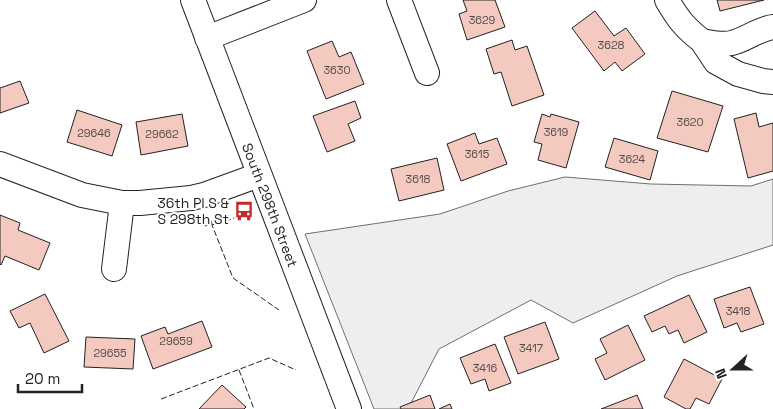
<svg xmlns="http://www.w3.org/2000/svg" width="773" height="409" font-family="'Space Grotesk',sans-serif">
  <style>
    .green { fill: #eee; stroke: #6f6f6f }
    .building { fill: #f3c9c0; stroke: #222 }
    .lines { fill: none; stroke-linecap: round; stroke-linejoin: round }
    .minor-casing { stroke: #222; stroke-width: 26 }
    .minor { stroke: #fff; stroke-width: 24 }
    .fence { stroke: #222; stroke-width: 1; stroke-dasharray: 6 2.5; stroke-linecap: butt }
    .labels { text-anchor: middle; dominant-baseline: central; stroke-width: 4; stroke-linejoin: round; paint-order: stroke }
    .number-label { font-size: 11px; fill: #564c4a }
    .poi-label { font-size: 14px; fill: #222; stroke: #fff; text-anchor: end }
    .street-label { font-size: 14px; fill: #222; stroke: #fff }
  </style>
  <rect width="100%" height="100%" fill="#fff"/>
  <path class="green" d="M565 177 651 184 751 186 773 179V245L677 276 573 323 531 300 439 349 408 409H374L305 234 440 214 508 191Z"/>
  <path class="building" d="M463 0H495L505 27 467 40 459 14 467 11Z
    M717 0H764L720 11Z
    M595 11 614 36 626 28 645 54 622 71 615 62 604 71 572 28Z
    M512 40 515 50 527 46 544 95 512 106 501 72 494 74 486 49Z
    M332 41 339 57 351 52 364 84 326 99 307 51Z
    M20 81 29 103 0 113V88Z
    M672 91 723 106 708 152 657 138Z
    M355 101 361 118 348 124 355 141 327 152 313 116Z
    M77 110 122 125 112 156 67 142Z
    M756 113 759 127 773 123V171L748 178 734 119Z
    M182 114 188 146 141 155 136 122Z
    M542 114 550 117 551 114 579 122 566 168 538 160 542 144 534 142Z
    M475 133 479 144 497 138 507 164 461 181 447 144Z
    M614 138 658 151 650 180 605 167Z
    M437 158 444 190 399 201 391 169Z
    M0 215 20 223 18 230 50 243 39 270 5 256 1 265 0 264Z
    M210 218 212 224 205 226 203 220Z
    M750 287 764 324 741 332 737 323 724 328 714 299Z
    M45 294 69 341 44 353 30 323 19 328 10 311Z
    M689 295 707 332 684 343 678 330 669 334 665 326 652 332 644 316Z
    M202 321 212 347 153 369 141 336 165 327 168 334Z
    M545 322 559 359 518 374 504 337Z
    M628 325 645 360 605 380 595 359 607 353 600 339Z
    M86 337 135 339 133 369 84 367Z
    M495 344 511 383 489 391 485 379 471 384 460 358Z
    M684 359 722 379 709 404 696 398 690 409H686L664 397Z
    M222 385 246 407 244 409H199Z
    M430 395 435 409H401L400 407Z
    M637 395 643 409H601Z
    M450 404 452 409H439Z"/>
  <g class="lines">
    <defs>
      <path id="minor" d="M193 0 349 409
        M399 0 427 73
        M667 0C678 19 685 28 702 41
        M773 27C759 29 748 38 735 42 725 46 713 43 702 41L716 62 738 74 763 81 773 82
        M207 38 304 0
        M0 164 82 195 122 203H140L191 198 204 195 259 175
        M114 269 122 203"/>
    </defs>
    <use href="#minor" class="minor-casing"/>
    <use href="#minor" class="minor"/>
    <path class="fence" d="M247 214 212 225 233 278 279 310
      M239 370 254 409
      M161 399 269 358 296 370"/>
  </g>
  <defs>
    <symbol id="bus-bare" viewBox="-9 -9 18 18"><path d="M-5-6H5V4H4V6H2V4H-2V6H-4V4H-5ZM-3.5-4V0h7V-4ZM-3.5 1.2v1.5H-2V1.2ZM2 1.2v1.5H3.5V1.2Z" fill="#c62828" stroke="#fff" stroke-width="2.5" paint-order="stroke"/></symbol>
  </defs>
  <g fill-rule="evenodd">
    <use href="#bus-bare" x="230" y="197" width="28" height="28"/>
  </g>
  <g class="labels">
    <g class="number-label">
      <text x="482" y="20">3629</text>
      <text x="611" y="45">3628</text>
      <text x="337" y="70">3630</text>
      <text x="690" y="122">3620</text>
      <text x="556" y="132">3619</text>
      <text x="94" y="133">29646</text>
      <text x="162" y="134">29662</text>
      <text x="477" y="154">3615</text>
      <text x="632" y="159">3624</text>
      <text x="418" y="179">3618</text>
      <text x="738" y="311">3418</text>
      <text x="176" y="341">29659</text>
      <text x="531" y="348">3417</text>
      <text x="110" y="353">29655</text>
      <text x="485" y="368">3416</text>
    </g>
    <g class="poi-label">
      <text x="229" y="203">36th Pl S &amp;<tspan x="229" dy="16">S 298th St</tspan></text>
    </g>
    <g class="street-label">
      <text transform="translate(270 205) rotate(69)">South 298th Street</text>
    </g>
  </g>
  <g transform="translate(733 369) rotate(249)" stroke="#ffffff" stroke-width="4" paint-order="stroke">
  <path d="M0-4L9 19L0 12L-9 19Z" fill="#222222"/>
  <text y="-8" font-size="14" font-weight="bold" text-anchor="middle" fill="#222222">N</text>
  </g>
  <path d="M18 384v8h64v-8" fill="none" stroke="#222222" stroke-width="2.5"/>
  <text x="25" y="384" font-size="15" fill="#222222" stroke="#ffffff" stroke-width="4" paint-order="stroke">20 m</text>
</svg>
